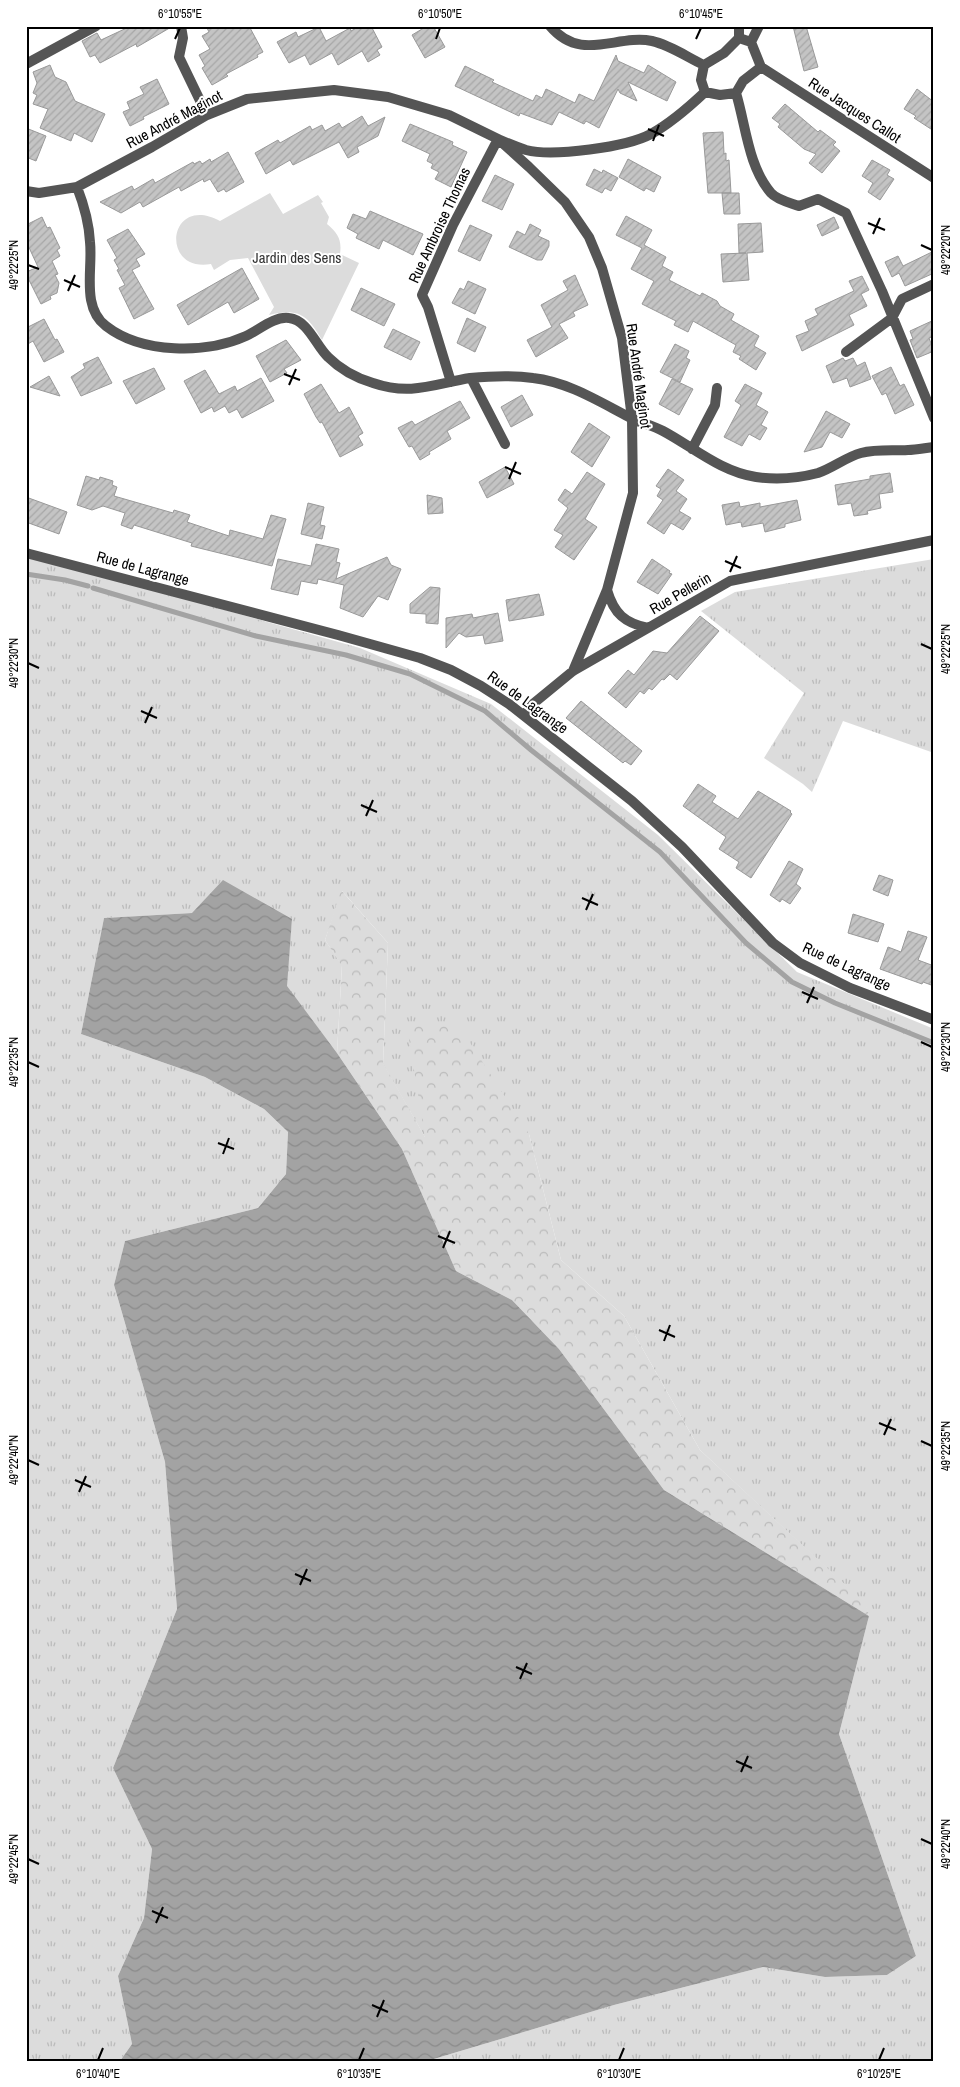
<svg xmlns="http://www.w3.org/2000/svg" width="960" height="2087" font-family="'Archivo Narrow',sans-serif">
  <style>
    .grass { fill: url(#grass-tufts) }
    .forest { fill: url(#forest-crowns) }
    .park { fill: #dcdcdc }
    .water { fill: url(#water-waves) }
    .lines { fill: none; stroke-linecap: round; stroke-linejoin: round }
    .stream { stroke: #a3a3a3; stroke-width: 5 }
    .building { fill: url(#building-hatch); stroke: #999 }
    .minor { stroke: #555; stroke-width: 10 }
    .tertiary { stroke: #555; stroke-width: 10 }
    .ticks { fill: none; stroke: #000; stroke-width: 2 }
    .labels { text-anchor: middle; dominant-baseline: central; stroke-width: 4; stroke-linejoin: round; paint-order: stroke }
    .street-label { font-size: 15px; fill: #000; stroke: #fff }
    .park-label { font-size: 15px; fill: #333; stroke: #fff }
    .neatline { fill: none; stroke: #000; stroke-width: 2 }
    .ticks-label { font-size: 12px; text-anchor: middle; fill: #000 }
  </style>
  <defs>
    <pattern id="grass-tufts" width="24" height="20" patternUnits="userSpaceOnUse" patternTransform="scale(1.25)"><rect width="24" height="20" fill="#dcdcdc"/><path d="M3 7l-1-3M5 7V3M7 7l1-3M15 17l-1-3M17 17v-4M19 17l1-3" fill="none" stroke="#bbb"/></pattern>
    <pattern id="forest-crowns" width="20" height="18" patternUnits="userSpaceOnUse" patternTransform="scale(1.25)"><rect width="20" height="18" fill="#dcdcdc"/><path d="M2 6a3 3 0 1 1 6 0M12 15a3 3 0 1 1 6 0" fill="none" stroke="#bbb"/></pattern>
    <pattern id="water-waves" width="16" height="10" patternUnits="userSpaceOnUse" patternTransform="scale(1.25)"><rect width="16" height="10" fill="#a3a3a3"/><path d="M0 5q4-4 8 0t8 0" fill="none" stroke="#8b8b8b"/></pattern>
    <pattern id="building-hatch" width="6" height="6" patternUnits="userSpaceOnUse" patternTransform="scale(1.25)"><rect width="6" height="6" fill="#c4c4c4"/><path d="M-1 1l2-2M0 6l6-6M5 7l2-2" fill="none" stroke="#a7a7a7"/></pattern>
  </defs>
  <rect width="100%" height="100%" fill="#fff"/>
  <path class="grass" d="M26 554 360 648 491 704 658 835 797 972 934 1029V2061H427L614 2005 763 1967 825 1977 887 1975 916 1956 839 1734 869 1616 865 1604 700 1450 624 1316 561 1260 529 1134 426 1139 383 1064 388 943 342 891 325 940 342 965 337 1053 286 986 292 919 192 913 104 918 81 1034 205 1077 264 1109 288 1132 286 1174 258 1208 125 1241 114 1285 165 1462 177 1609 113 1768 152 1849 144 1918 118 1976 132 2044 120 2061H26Z
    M934 559V753L843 721 812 792 803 784 764 758 804 693 701 611 735 592Z"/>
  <path class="forest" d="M341 890 388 943 383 1063 425 1137 407 1027 456 1021 529 1134 561 1260 624 1316 700 1450 866 1604 869 1616 664 1490 559 1349 512 1300 456 1271 402 1149 337 1053 342 966 325 940Z"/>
  <path class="park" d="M270 193 283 214 318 195 323 202 321 203 329 217 327 224C338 233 342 240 340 254L359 263 322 340C307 314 298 308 269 315L274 307 248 258 230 260 214 270 211 264C159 273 168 193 220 221Z"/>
  <path class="water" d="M223 880 292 919 287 986 337 1053 402 1149 456 1271 512 1300 559 1349 664 1490 869 1616 839 1734 916 1956 887 1975 825 1977 763 1967 614 2005 427 2061H120L132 2044 118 1976 144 1918 152 1849 113 1768 177 1609 165 1462 114 1285 125 1241 258 1208 286 1174 288 1132 264 1109 205 1077 81 1034 104 918 192 913Z"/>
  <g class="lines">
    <path class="stream" d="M26 574 65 580 88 586
      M93 588 256 636 346 655 410 674 485 711 531 750 660 852 746 943 792 982 835 1003 934 1043"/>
  </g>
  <path class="building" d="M131 26H173L137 47 136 44 100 63 95 55 90 57 82 41 97 33 101 40Z
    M206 26H249L263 52 257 55 258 57 226 74 228 76 212 85 202 68 205 66 199 55 210 49 202 36 209 32Z
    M360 26H371L382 47 377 50 380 55 368 62 362 51 338 65 332 53 310 65 305 55 289 63 277 42 296 32 298 37 319 27 326 41 350 28 351 31Z
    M427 26H433L445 47 425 58 412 35Z
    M793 26H806L818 67 804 71Z
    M616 55 618 61 644 73 648 65 676 82 667 101 628 82 637 101 620 93 618 89 599 128 586 121 584 124 559 112 552 125 520 113 519 116 455 86 465 66 494 80 492 82 533 101 536 95 542 98 546 89 575 103 579 94 594 101Z
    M50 65 55 77 66 82 75 101 105 114 92 142 74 133 71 141 40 128 48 109 33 104 37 95 33 93 37 83 33 72Z
    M157 79 169 104 143 117 144 119 130 126 123 112 130 109 127 102 144 94 140 87Z
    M917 89 934 102V131L914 118 916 116 904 109Z
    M785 104 818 132 820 130 836 142 833 145 840 151 822 173 809 163 816 154 804 149 778 127 780 124 772 118Z
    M362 116 368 126 385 117 378 136 357 147 359 152 348 158 339 142 293 165 290 160 266 174 255 153 278 140 280 143 310 126 312 130 322 125 325 131 339 123 342 128Z
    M410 124 453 142 452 145 467 152 451 187 435 179 439 172 431 168 433 164 427 161 430 154 402 141Z
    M26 128 46 136 36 161 26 157Z
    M723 132 724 154 726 153V161L729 160 731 193H708L703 133Z
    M228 152 244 182 226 192 224 189 218 192 210 179 204 182 203 179 181 191 179 187 143 207 140 202 121 213 100 202 132 186 134 190 153 179 155 183 193 162 194 164 200 161 202 164 210 159 211 162Z
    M628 159 661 177 654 192 646 188 644 191 619 177Z
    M872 160 890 170 887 175 894 179 880 200 868 192 873 183 862 176Z
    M594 169 602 173 603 170 618 178 611 191 605 188 602 193 586 185Z
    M495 175 514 184 502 210 482 201Z
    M722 193H739L740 214H724Z
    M370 211 423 234 413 255 383 240 379 249 356 238 358 234 347 228 353 214 366 219Z
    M626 216 652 230 644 245 666 257 662 266 673 272 669 280 700 296 702 293 717 301 720 306 734 314 731 320 759 336 754 346 766 353 756 370 739 359 741 356 733 352 736 345 693 321 688 332 674 325 676 321 642 304 654 281 631 269 642 248 616 235Z
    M42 217 47 228 50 227 60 248 57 250 60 256 52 261 58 274 55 275 59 283 57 293 50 296 51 299 41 304 26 274V272L38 267 26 241V225Z
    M834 217 839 228 822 236 817 225Z
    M761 223 763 252 747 253 749 280 723 282 721 254 746 253H739L738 224Z
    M530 224 541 230 538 236 549 241V246L542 260H537L509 247 517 231 525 235Z
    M470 225 492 235 480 261 458 251Z
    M128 229 145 254 136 259 140 266 132 270 154 309 134 319 119 288 125 285 117 270 119 269 114 260 117 258 107 240Z
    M934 251V273L905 286 899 273 892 277 885 262 898 256 903 266Z
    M242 268 259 299 234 313 228 302 188 325 177 305Z
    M575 275 588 305 573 312 575 316 559 324 568 338 536 357 527 340 552 327 541 305 568 290 563 281Z
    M862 276 869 290 861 294 867 306 849 315 854 325 802 351 796 336 809 331 805 321 818 315 815 309 854 291 849 281Z
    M468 281 486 289 475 314 452 303 460 288 464 290Z
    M361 288 395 304 384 326 351 310Z
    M467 318 486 327 475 352 457 343Z
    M44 319 55 340 57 339 64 352 44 362 33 341 26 345V328Z
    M934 320V336L929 338 934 351 917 358 910 340 913 339 910 331Z
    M393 329 420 342 411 360 384 347Z
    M286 340 301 360 284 369 287 373 270 382 256 356Z
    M675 344 689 351 686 358 690 360 680 382 660 372Z
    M98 357 112 383 81 396 71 377 85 368 83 364Z
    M843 358 845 361 853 358 857 366 865 362 871 379 850 387 847 378 833 383 826 366Z
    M891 367 900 386 904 384 914 405 895 414 886 393 882 395 872 376Z
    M154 368 165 389 136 404 123 381Z
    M205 370 219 394 235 386 237 391 261 378 274 401 242 418 237 409 229 413 225 406 214 412 212 407 201 413 184 381Z
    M49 376 60 396 30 387Z
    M672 379 693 389 679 415 659 404Z
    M321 384 339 413 349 407 363 433 358 436 363 445 340 457 322 422 320 423 316 417 304 394Z
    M745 384 762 393 756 405 768 412 761 425 767 428 760 440 749 434 742 446 724 437 741 405 735 401Z
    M522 395 533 415 511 427 501 407Z
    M460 401 470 418 447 431 451 439 429 452 430 454 420 460 412 446 409 447 398 428 412 421 415 425Z
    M826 411 850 424 842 438 830 432 822 447 804 452Z
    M589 423 610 437 592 467 571 452Z
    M505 467 514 484 487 498 479 482Z
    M668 469 684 480 676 491 687 499 679 511 691 518 683 530 671 523 664 534 647 523 663 500 657 496 661 489 656 486Z
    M587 472 605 484 585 519 597 527 574 560 555 547 563 535 554 530 568 508 558 500 565 489 572 494Z
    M890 473 893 492 879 494 881 508 867 511 868 514 854 516 851 503 838 505 835 485 870 479V476Z
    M86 476 99 480 100 477 113 481 112 485 117 487 114 496 173 513 174 510 190 515 187 522 229 536 230 530 263 539 271 515 286 519 272 566 191 546 192 543 134 525 132 529 121 525 125 513 103 506 92 510 77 505Z
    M427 495 442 498 443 513 428 514Z
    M26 497 67 512 59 534 26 522Z
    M797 500 801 520 785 524V527L765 532 763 523 742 527 741 522 726 525 722 505 739 502 740 507 760 503V507Z
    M308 503 324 507 320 525 325 526 322 539 301 534Z
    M316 544 339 549 336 562 340 563 336 579 387 557 391 565 401 569 388 600 378 596 363 617 340 608 344 585 318 579 317 584 301 581 298 595 271 589 278 559 311 566Z
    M652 559 670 571 669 573 672 574 658 594 637 582Z
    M430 587 440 588 438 624 426 623V614L410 613V604Z
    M539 594 544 615 509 621 506 600Z
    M498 613 503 641 485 644 483 635 466 637 459 633 446 648V618L472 614 473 618Z
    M700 616 719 631 677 680 670 674 664 680 662 679 652 690 649 688 644 694 640 691 626 708 608 693 628 670 634 675 653 651 667 653Z
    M581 701 642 751 631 765 625 761 623 763 566 718Z
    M698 784 716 796 712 802 738 819 758 791 791 811 790 812 792 814 751 878 736 868 739 862 719 849 726 837 683 806Z
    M789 861 803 869 796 884 801 888 790 904 782 899 780 902 770 895Z
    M879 875 893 880 888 896 873 890Z
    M853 914 884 924 878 942 848 933Z
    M908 931 927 937 918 960 934 966V986L923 982 922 984 880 969 888 947 901 952Z"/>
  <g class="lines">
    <path class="minor" d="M181 26 183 38 179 57 207 115
      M550 26C581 63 616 34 652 41 670 45 687 57 704 65
      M739 38 751 42 761 67 743 81 736 93 720 95 705 92 701 80 704 65 724 53Z
      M739 38V26
      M751 42 759 26
      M26 64 96 26
      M761 67 934 178
      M736 93C746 126 748 166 771 193 777 200 791 203 799 206L818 199 846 213 882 291 934 418
      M77 187C84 205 89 222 90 242 93 269 81 307 106 326 142 354 206 354 246 336 259 330 274 316 289 318 308 320 316 346 328 357 341 370 356 378 373 383 411 396 434 384 470 378 491 376 513 375 533 378 568 382 598 401 629 417 640 423 652 425 663 431 693 447 721 472 756 477 776 480 799 478 818 473 833 468 846 457 861 453 877 449 892 451 908 450 916 450 925 448 934 447
      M26 191 39 193 77 187 152 147 207 115 247 99 334 90 388 97 449 115 498 139 529 167 565 202 589 237 602 268 622 338 632 419 633 493 607 590 573 671
      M846 352 892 318 902 299 934 284
      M471 378 505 444
      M451 382 428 307 422 295 453 225 498 139C507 143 517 147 526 150 553 157 627 147 651 134 671 123 688 108 705 92
      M692 449 715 405 717 388
      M607 590C614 614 625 623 648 628
      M524 715 534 703 573 671 730 581 934 540"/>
    <path class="tertiary" d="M26 553 338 635 420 658 451 670 481 686 509 704 632 801 682 847 773 943 800 963 850 988 934 1020"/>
  </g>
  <path class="ticks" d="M175 39 180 28M436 39 440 28M696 39 701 28M648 129 664 136M653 141 659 125M868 223 885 230M873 234 880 218M921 245 932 250M28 265 39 269M64 280 80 287M68 291 75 275M284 374 300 380M289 385 296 369M505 467 521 474M509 479 516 462M725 561 741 568M730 572 737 556M921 644 932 649M28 663 39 668M141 711 157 718M145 723 152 707M361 805 377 812M366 816 373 800M582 898 598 905M586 910 593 894M802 992 818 999M807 1003 814 987M921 1042 932 1047M28 1062 39 1067M218 1143 234 1149M223 1154 229 1138M438 1236 455 1243M443 1248 450 1231M659 1330 675 1337M664 1341 670 1325M879 1423 896 1430M884 1435 891 1419M921 1441 932 1446M28 1460 39 1465M75 1480 91 1487M79 1492 86 1476M295 1574 311 1581M300 1585 307 1569M516 1667 532 1674M520 1679 527 1663M736 1761 752 1768M741 1772 748 1756M921 1839 932 1844M28 1859 39 1864M152 1911 168 1918M156 1923 163 1907M372 2005 388 2012M377 2017 384 2000M98 2060 103 2048M359 2060 364 2048M619 2060 624 2048M879 2060 884 2048"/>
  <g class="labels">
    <g class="street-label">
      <text transform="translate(855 110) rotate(33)">Rue Jacques Callot</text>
      <text transform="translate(174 119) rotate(-28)">Rue André Maginot</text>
      <text transform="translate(439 225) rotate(-65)">Rue Ambroise Thomas</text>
      <text transform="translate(639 376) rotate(82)">Rue André Maginot</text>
      <text transform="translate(143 568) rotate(15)">Rue de Lagrange</text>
      <text transform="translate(680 593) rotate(-30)">Rue Pellerin</text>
      <text transform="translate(528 702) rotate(36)">Rue de Lagrange</text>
      <text transform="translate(847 966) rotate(25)">Rue de Lagrange</text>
    </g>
    <g class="park-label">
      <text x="297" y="257">Jardin des Sens</text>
    </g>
  </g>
  <rect width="960" height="2087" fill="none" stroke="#ffffff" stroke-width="55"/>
  <rect x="28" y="28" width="904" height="2032" class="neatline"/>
  <g class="ticks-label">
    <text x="180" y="18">6°10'55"E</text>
    <text x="440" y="18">6°10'50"E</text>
    <text x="701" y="18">6°10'45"E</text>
    <text transform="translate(946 250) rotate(-90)" y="4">49°22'20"N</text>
    <text transform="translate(14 265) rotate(-90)" y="4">49°22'25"N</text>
    <text transform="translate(946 649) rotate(-90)" y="4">49°22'25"N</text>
    <text transform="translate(14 663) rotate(-90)" y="4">49°22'30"N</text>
    <text transform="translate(946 1047) rotate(-90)" y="4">49°22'30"N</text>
    <text transform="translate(14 1062) rotate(-90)" y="4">49°22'35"N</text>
    <text transform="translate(946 1446) rotate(-90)" y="4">49°22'35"N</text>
    <text transform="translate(14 1460) rotate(-90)" y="4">49°22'40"N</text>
    <text transform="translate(946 1844) rotate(-90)" y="4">49°22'40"N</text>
    <text transform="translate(14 1859) rotate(-90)" y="4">49°22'45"N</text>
    <text x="98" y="2078">6°10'40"E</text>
    <text x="359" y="2078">6°10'35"E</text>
    <text x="619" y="2078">6°10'30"E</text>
    <text x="879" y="2078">6°10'25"E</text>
  </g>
</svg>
